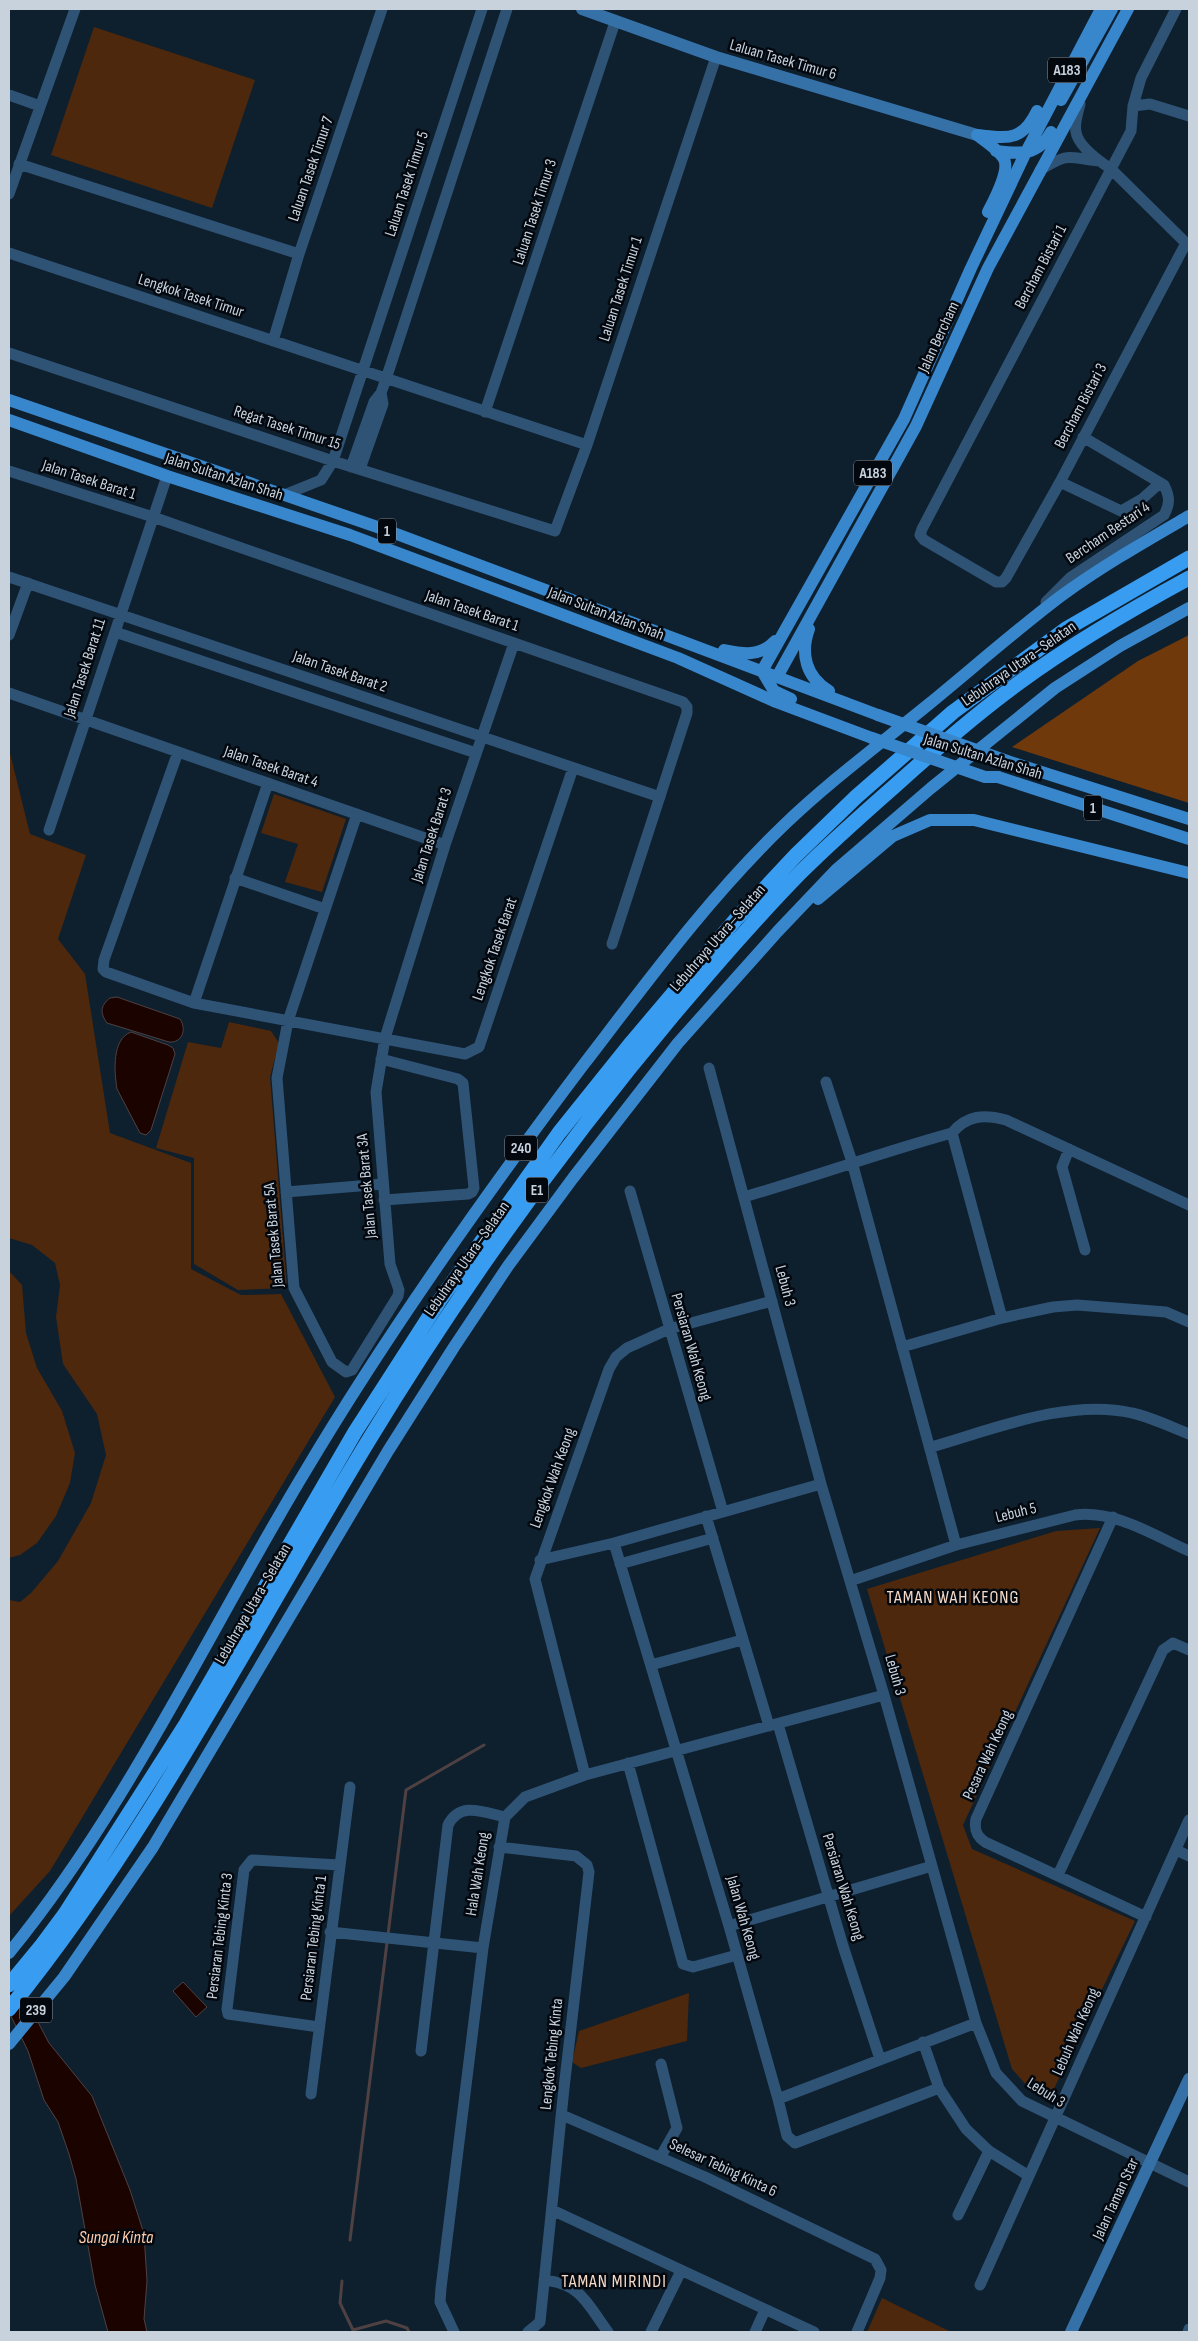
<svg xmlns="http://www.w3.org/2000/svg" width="1198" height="2341" font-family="'Sofia Sans Condensed',sans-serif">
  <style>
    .green { fill: #4d280c }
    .forest { fill: #70390b }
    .water { fill: #1b0300; stroke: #4f4142 }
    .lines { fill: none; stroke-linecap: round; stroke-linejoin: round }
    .stream { stroke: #4f4142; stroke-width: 3 }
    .street { stroke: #2f5375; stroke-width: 11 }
    .secondary { stroke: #3570a6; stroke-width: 12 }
    .primary { stroke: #3887cd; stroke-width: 12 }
    .highway { stroke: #389cf0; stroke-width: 15 }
    .primary-bridge { stroke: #3887cd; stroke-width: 12 }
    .labels { text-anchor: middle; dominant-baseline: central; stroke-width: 5; stroke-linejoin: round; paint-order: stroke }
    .shield { fill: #03080f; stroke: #8d959f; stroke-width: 1 }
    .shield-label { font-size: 15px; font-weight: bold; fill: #c8d2dd }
    .street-label { font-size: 16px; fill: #c8d2dd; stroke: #03080f }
    .neighbourhood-label { font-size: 18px; letter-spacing: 1px; fill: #f6dac8; stroke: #03080f }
    .water-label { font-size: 18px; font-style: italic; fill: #ffcba9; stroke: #03080f }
  </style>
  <rect width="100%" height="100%" fill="#0e1f2e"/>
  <path class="green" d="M94 27 255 80 212 208 51 155Z
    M9 749 30 834 86 855 58 939 85 974 110 1133 191 1163V1269L241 1295 281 1294 335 1397 50 1871 9 1916V1600L20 1602 31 1593 58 1561 91 1503 106 1455 97 1414 63 1364 56 1317 60 1285 55 1263 32 1245 9 1238Z
    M274 794 346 819 322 892 285 882 298 844 261 833Z
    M229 1022 271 1031 279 1043 270 1077 287 1288 238 1290 194 1264V1158L156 1148 188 1042 221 1048Z
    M9 1271 22 1285 26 1333 37 1368 62 1411 75 1453 70 1483 56 1516 37 1543 20 1555 9 1558Z
    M1100 1528 963 1825 972 1849 1135 1921 1049 2099 1028 2087 1012 2069 867 1589 1056 1531Z
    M689 1993 687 2041 581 2068 572 2062 579 2031Z
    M882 2298 951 2332H867Z"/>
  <path class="forest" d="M1189 635V803L1012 747 1138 661Z"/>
  <path class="water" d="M117 997 180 1019C187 1030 182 1043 169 1042L107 1023C100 1013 100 1006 110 998Z
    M131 1032 168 1045 173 1048 175 1054 151 1130 146 1135 140 1133 117 1089C114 1071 112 1039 131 1032Z
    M9 1967 49 2043 92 2096 130 2190 144 2234 147 2281 144 2319 147 2332H108L95 2285 76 2179 69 2154 58 2122 44 2100 28 2051 9 2012Z
    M183 1982 207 2007 196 2017 173 1991Z"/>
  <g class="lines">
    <path class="stream" d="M350 2240 406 1790 484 1745
      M342 2281 340 2303 353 2330 386 2321 407 2328 409 2332"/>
    <path class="street" d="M1176 9 1141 78 1133 106 1131 131 922 529 920 535 924 540 996 582H1002L1006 578 1060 482 1186 243
      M9 95 40 106
      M1080 104C1078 113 1074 123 1076 132 1078 146 1099 161 1111 169L1189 246
      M1133 106 1150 104 1189 116
      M19 164 299 254
      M1040 170C1072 151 1067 158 1099 161
      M9 194 75 9
      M9 253 587 445
      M273 341 299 254 382 9
      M9 353 333 461 555 531 587 445 716 57
      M485 412 615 22
      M351 467 374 402 381 393 386 379 507 9
      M360 469 383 404 381 393
      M9 471 153 517 683 702 687 707V713L612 944
      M1060 482 1121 511 1142 499 1160 483
      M284 495 321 480 333 461 482 9
      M9 577 660 797
      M1046 602 1071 577 1164 515C1170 504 1170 497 1164 485L1083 437
      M115 632 476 753
      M9 635 28 583
      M9 693 445 845
      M178 752 104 960 103 969 106 972 194 1003 465 1054 479 1047 573 768
      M357 814 288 1021 277 1078 294 1288 332 1362 346 1372 352 1370 398 1296 399 1290 390 1264 376 1092 385 1038 445 845 514 643
      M49 830 167 476
      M235 878 325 909
      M194 1003 268 783
      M381 1059 458 1079 463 1083 474 1188 472 1192 468 1194 384 1200
      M709 1068 821 1484 884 1695 976 2023 996 2073 1022 2101 1189 2182
      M826 1082 852 1162 956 1545
      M952 1133C967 1115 984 1114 1006 1120L1189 1205
      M952 1133 1002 1318
      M1069 1149 1062 1167 1085 1250
      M630 1191 723 1512
      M286 1192 383 1184
      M744 1197C814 1177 882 1152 952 1133
      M902 1347 1002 1318 1053 1307 1077 1305 1166 1312 1189 1322
      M931 1447C991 1430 1069 1398 1132 1413 1151 1417 1171 1427 1189 1434
      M706 1516 769 1726
      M1113 1517 976 1819C974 1829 976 1836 985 1842L1146 1917
      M614 1543 729 1926 778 2099 976 2023
      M540 1560 614 1543 821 1484
      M620 1564 713 1538
      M850 1581 956 1545 1075 1515C1115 1510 1153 1535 1189 1551
      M651 1665 742 1640
      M778 1724 843 1946 880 2059
      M628 1763 683 1964 693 1967 737 1955
      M585 1775 535 1579 609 1369 616 1357 627 1348 669 1329 772 1301
      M499 1847 576 1856 587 1865 589 1872 564 2088 540 2322 528 2332
      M1176 1850 1189 1856
      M1058 1875 1163 1650 1173 1643 1189 1650
      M729 1926 932 1866
      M330 1932 483 1948
      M319 2027 228 2014 227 2009 244 1870 252 1860 339 1865
      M923 2042 939 2088 966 2129 989 2151 1029 2176
      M421 2051 448 1825C460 1801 483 1812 505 1817
      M661 2064 677 2128 661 2156
      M311 2094 350 1787
      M778 2099 787 2136 795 2143 939 2088
      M562 2115 705 2177 875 2259 881 2270 880 2278 857 2332
      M552 2210 814 2332
      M958 2215 989 2151
      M544 2280C582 2284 587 2304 608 2332
      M980 2285 1189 1820
      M454 2332 440 2302 441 2288 483 1948 505 1817 525 1797 585 1775 884 1695
      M651 2332 681 2271
      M755 2332 765 2310
      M1188 2332 1189 2329"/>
    <path class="secondary" d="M582 9 716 57 977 135
      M1071 2332 1189 2079"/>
    <path class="primary" d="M1061 100 1112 9
      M977 135C1008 138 1022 142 1037 111
      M977 135C985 141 999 150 1004 159 1010 171 994 200 988 212
      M996 151C1021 154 1038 156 1051 132
      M9 400 386 530 878 715
      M9 420 167 476 350 535 678 658 776 702 872 738
      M809 629C800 654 806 677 829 691
      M724 650C743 654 760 657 775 641
      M762 671 904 419 971 268 1026 152 1101 9
      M762 671 774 691 791 699
      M777 677 916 426 988 268 1128 9
      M1007 761 1189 819
      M998 777 1189 839
      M818 899 893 836 930 820H974L1189 873
      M9 1953C129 1806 208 1632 306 1470 390 1329 485 1195 584 1064 647 982 709 897 784 825 830 781 880 744 929 704 973 668 1016 630 1061 596 1102 566 1146 541 1189 516
      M9 2044 64 1977 153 1847 388 1451 454 1347 508 1266 573 1178 678 1043 778 931 837 869 931 788 1055 688 1120 646 1189 608"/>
    <path class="highway" d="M9 1985 42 1945 65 1914 186 1724 355 1432 440 1300 559 1133 632 1042 737 918 796 855 856 797 953 712 1066 629 1189 558
      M9 2009C150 1835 251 1634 367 1443 458 1293 561 1149 674 1014 715 966 756 918 800 873 831 842 864 813 897 784 937 748 977 713 1020 682 1073 643 1132 609 1189 578"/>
    <path class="primary-bridge" d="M878 715 1007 761
      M872 738 985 777H998"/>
  </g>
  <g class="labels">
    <g class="shield">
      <rect x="1048" y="57.5" width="38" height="25" rx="4"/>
      <rect x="854" y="460.5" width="38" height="25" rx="4"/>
      <rect x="378" y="518.5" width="18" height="25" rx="4"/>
      <rect x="1084" y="795.5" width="18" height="25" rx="4"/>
      <rect x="505" y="1135.5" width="32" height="25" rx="4"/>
      <rect x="526" y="1177.5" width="22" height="25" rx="4"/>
      <rect x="20" y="1997.5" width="32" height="25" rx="4"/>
    </g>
    <g class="shield-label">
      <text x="1067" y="70">A183</text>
      <text x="873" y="473">A183</text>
      <text x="387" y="531">1</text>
      <text x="1093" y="808">1</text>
      <text x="521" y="1148">240</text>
      <text x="537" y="1190">E1</text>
      <text x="36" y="2010">239</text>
    </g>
    <g class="street-label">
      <text transform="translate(783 60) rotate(16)">Laluan Tasek Timur 6</text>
      <text transform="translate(311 169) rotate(-71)">Laluan Tasek Timur 7</text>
      <text transform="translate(407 184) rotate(-72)">Laluan Tasek Timur 5</text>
      <text transform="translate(535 212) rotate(-72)">Laluan Tasek Timur 3</text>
      <text transform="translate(1041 267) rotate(-62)">Bercham Bistari 1</text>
      <text transform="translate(621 289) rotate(-72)">Laluan Tasek Timur 1</text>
      <text transform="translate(191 296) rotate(18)">Lengkok Tasek Timur</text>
      <text transform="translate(939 337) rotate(-65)">Jalan Bercham</text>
      <text transform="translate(1081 406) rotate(-62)">Bercham Bistari 3</text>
      <text transform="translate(287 428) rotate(18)">Regat Tasek Timur 15</text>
      <text transform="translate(224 477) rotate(18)">Jalan Sultan Azlan Shah</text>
      <text transform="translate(89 480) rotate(18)">Jalan Tasek Barat 1</text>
      <text transform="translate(1108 533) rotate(-34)">Bercham Bestari 4</text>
      <text transform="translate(472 611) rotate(19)">Jalan Tasek Barat 1</text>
      <text transform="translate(606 614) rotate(21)">Jalan Sultan Azlan Shah</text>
      <text transform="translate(1019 664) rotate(-35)">Lebuhraya Utara–Selatan</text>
      <text transform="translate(85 668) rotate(-72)">Jalan Tasek Barat 11</text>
      <text transform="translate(340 672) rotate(19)">Jalan Tasek Barat 2</text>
      <text transform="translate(983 757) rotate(17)">Jalan Sultan Azlan Shah</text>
      <text transform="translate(271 767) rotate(19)">Jalan Tasek Barat 4</text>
      <text transform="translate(432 835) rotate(-72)">Jalan Tasek Barat 3</text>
      <text transform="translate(718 938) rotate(-49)">Lebuhraya Utara–Selatan</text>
      <text transform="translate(495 949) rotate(-71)">Lengkok Tasek Barat</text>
      <text transform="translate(367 1186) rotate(-95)">Jalan Tasek Barat 3A</text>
      <text transform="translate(274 1235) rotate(-95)">Jalan Tasek Barat 5A</text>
      <text transform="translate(467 1259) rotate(-55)">Lebuhraya Utara–Selatan</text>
      <text transform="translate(785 1286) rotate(75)">Lebuh 3</text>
      <text transform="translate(691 1347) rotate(74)">Persiaran Wah Keong</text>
      <text transform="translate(553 1478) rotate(-70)">Lengkok Wah Keong</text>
      <text transform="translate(1016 1513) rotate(-14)">Lebuh 5</text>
      <text transform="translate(253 1604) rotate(-60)">Lebuhraya Utara–Selatan</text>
      <text transform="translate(895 1675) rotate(74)">Lebuh 3</text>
      <text transform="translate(988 1755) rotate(-65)">Pesara Wah Keong</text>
      <text transform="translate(478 1874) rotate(-81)">Hala Wah Keong</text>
      <text transform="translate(843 1887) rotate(73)">Persiaran Wah Keong</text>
      <text transform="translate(743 1918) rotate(74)">Jalan Wah Keong</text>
      <text transform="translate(220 1936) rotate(-83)">Persiaran Tebing Kinta 3</text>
      <text transform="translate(314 1938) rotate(-83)">Persiaran Tebing Kinta 1</text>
      <text transform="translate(1076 2032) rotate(-66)">Lebuh Wah Keong</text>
      <text transform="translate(552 2054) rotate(-84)">Lengkok Tebing Kinta</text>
      <text transform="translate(1046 2093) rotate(32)">Lebuh 3</text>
      <text transform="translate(723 2168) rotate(25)">Selesar Tebing Kinta 6</text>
      <text transform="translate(1116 2199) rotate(-65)">Jalan Taman Star</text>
    </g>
    <g class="neighbourhood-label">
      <text x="953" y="1597">TAMAN WAH KEONG</text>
      <text x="614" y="2281">TAMAN MIRINDI</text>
    </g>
    <g class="water-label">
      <text x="116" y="2237">Sungai Kinta</text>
    </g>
  </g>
  <rect width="1198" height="2341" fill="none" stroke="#c8d2dd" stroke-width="20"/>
</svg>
